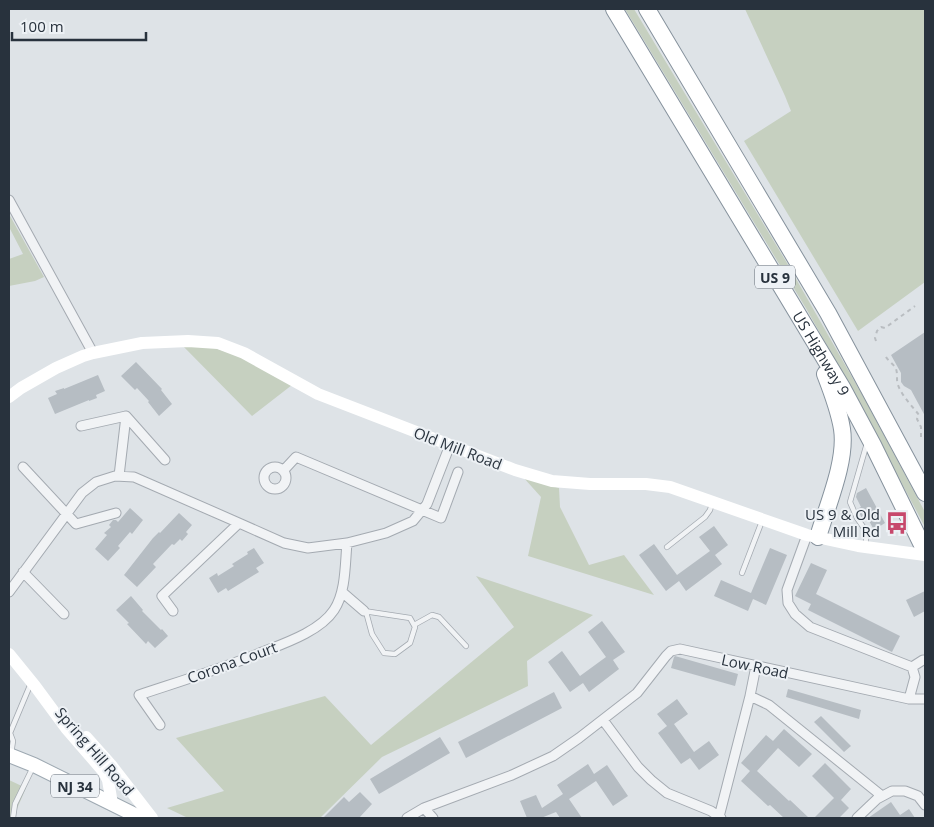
<svg xmlns="http://www.w3.org/2000/svg" width="934" height="827" font-family="'Open Sans',sans-serif">
  <style>
    .green { fill: #c6d0c0 }
    .building { fill: #b6bdc3 }
    .lines { fill: none; stroke-linecap: round; stroke-linejoin: round }
    .lane-casing { stroke: #a4aab1; stroke-width: 6 }
    .street-casing { stroke: #a4aab1; stroke-width: 11 }
    .primary-casing { stroke: #9ea9b2; stroke-width: 16 }
    .highway-casing { stroke: #86929d; stroke-width: 18 }
    .path { stroke: #b9bdc1; stroke-width: 2; stroke-dasharray: 4 4; stroke-linecap: butt }
    .lane { stroke: #f1f3f5; stroke-width: 4.5 }
    .street { stroke: #f1f3f5; stroke-width: 9 }
    .secondary { stroke: #fff; stroke-width: 12 }
    .primary { stroke: #fff; stroke-width: 14 }
    .highway { stroke: #fff; stroke-width: 16 }
    .labels { text-anchor: middle; dominant-baseline: central; stroke-width: 4; stroke-linejoin: round; paint-order: stroke }
    .shield { fill: #edf1f5; stroke: #636b74; stroke-width: 1 }
    .shield-label { font-size: 14px; font-weight: bold; fill: #28323d }
    .street-label { font-size: 15px; fill: #28323d; stroke: #edf1f5 }
    .poi-label { font-size: 15px; fill: #28323d; stroke: #edf1f5; text-anchor: end }
  </style>
  <rect width="100%" height="100%" fill="#dee3e7"/>
  <path class="green" d="M625 9H634L787 263 864 398 925 512V527L853 392 807 310Z
    M745 9H925V282L858 331 744 141 791 111 785 96Z
    M9 214 44 277 35 281 9 286V259L23 254 9 227Z
    M180 343 212 347 241 357 292 385 252 416Z
    M523 477 559 488 560 507 589 565 624 555 654 595 528 556 541 497Z
    M476 576 593 615 527 661 528 686 382 757 320 818H188L167 808 224 791 176 738 325 696 371 745 514 627Z
    M9 780 26 788 13 818H9Z"/>
  <path class="building" d="M925 332V416L911 390 904 386 901 382V373L891 355Z
    M136 362 162 389 161 390 172 404 159 416 148 402 149 401 137 388 135 390 121 376Z
    M98 375 105 391 96 395 97 398 89 401V400L55 414 48 398 57 394 55 391 64 388V389Z
    M866 488 885 523 874 530 867 517 863 520 857 509 861 507 856 497 857 493Z
    M130 508 143 520 132 534 130 532 118 546 120 548 108 561 95 549 107 535 104 533 111 527 109 525 113 520H116L118 522Z
    M179 513 192 525 186 532 188 534 182 541 180 539 174 545 172 544 153 564 156 567 137 587 124 575 153 538 159 532 160 533Z
    M714 526 728 545 715 555 722 564 686 591 679 581 666 591 639 555 654 544 677 575 710 551 699 537Z
    M254 548 264 563 256 568 259 572 228 591 226 588 218 593 209 578 217 573 218 576 234 566 232 564 248 554 247 552Z
    M770 548 787 555 766 605 753 599 748 611 714 596 721 580 751 593Z
    M811 563 827 570 816 594 900 636 892 652 808 610 811 604 795 596Z
    M925 591V611L914 617 906 600Z
    M131 596 143 610 142 611 161 630 162 629 168 636 155 648 148 641 146 644 127 624 129 623 116 610Z
    M602 621 625 652 613 660 619 669 589 692 583 683 570 692 548 662 562 651 580 676 606 657 588 632Z
    M675 656 738 674 735 686 671 668 674 657Z
    M788 689 861 710 859 719 786 697Z
    M554 692 562 708 466 758 458 742Z
    M677 699 688 714 674 724 694 752 709 741 719 755 699 770 690 758 681 764 658 733 667 726 657 714Z
    M821 716 851 746 844 752 814 722Z
    M784 729 812 754 799 767 778 748 757 771 789 801 790 800 809 818H784L770 805 768 806 741 781 750 771 741 763 766 735 773 741Z
    M440 737 450 753 379 794 370 779Z
    M825 763 851 789 841 800 849 808 839 818H814L834 798 812 776Z
    M588 764 594 774 607 765 628 796 613 806 596 781 569 799 582 818H560L556 812 541 818H527L520 801 536 795 542 808 563 794 557 785Z
    M360 792 372 804 359 818H323L344 797 349 802Z
    M891 802 900 815 909 809 915 818H868Z"/>
  <g class="lines">
    <defs>
      <path id="lane" d="M866 546V531L857 518 850 502 867 443
        M667 547 705 517 710 510 712 503
        M742 573 762 521
        M364 611 410 618 415 627 410 643 395 654 384 653 372 634 366 612Z
        M414 625 432 615 439 617 466 646
        M9 733H10L13 741 11 754
        M10 733 31 683
        M13 818 15 804 33 767"/>
      <path id="street" d="M9 200 93 353
        M126 416 165 460
        M81 426 126 416
        M23 467 76 524 116 513
        M264 478a11 11 0 1 1 22 0a11 11 0 1 1-22 0Z
        M283 471 296 457 441 518 458 472
        M119 476 126 416
        M807 535 787 590 788 603 795 614 810 627 912 667 915 677 909 699
        M23 572 64 614
        M9 592 82 493 96 482 115 476 134 477 239 523
        M342 592 364 611
        M173 611 162 596 239 523 284 543 308 548 347 543 386 533 413 521 427 504 450 445
        M912 667 923 660H925
        M750 696 769 705 882 796
        M603 720 638 767 651 780 667 793 711 811 721 818
        M160 725 139 695C178 682 217 670 255 655 279 645 319 633 334 610 346 592 345 564 347 543
        M424 808 433 818
        M719 817 750 696 756 666
        M407 818 424 808 512 775 553 756 579 738 637 693 666 656 671 651 680 649 909 699H925
        M857 818 877 799 892 791H905L918 796 925 805"/>
      <path id="primary" d="M9 755 34 765 141 818"/>
      <g id="highway">
        <path id="s1" d="M614 9 843 389 873 445 925 551"/>
        <path d="M647 9 828 313 925 493"/>
        <path d="M818 537C827 506 847 461 842 429 839 410 832 392 825 374"/>
      </g>
    </defs>
    <use href="#lane" class="lane-casing"/>
    <use href="#street" class="street-casing"/>
    <use href="#primary" class="primary-casing"/>
    <use href="#highway" class="highway-casing"/>
    <path class="path" d="M876 341 875 338 877 331 881 327 885 328 915 306
      M886 357C888 361 895 365 896 369 898 374 896 380 898 385 902 396 912 406 919 415L917 419 921 427V437"/>
    <use href="#lane" class="lane"/>
    <use href="#street" class="street"/>
    <path class="secondary" d="M9 397 21 388 56 368 83 356 93 353 142 343 188 341 218 343 244 353 318 394 515 470 552 481 590 484H646L670 487 807 535 858 546 925 555
      M9 654 35 686 66 728 104 772 108 780 112 804
      M86 737 111 765 152 818"/>
    <use href="#primary" class="primary"/>
    <use href="#highway" class="highway"/>
  </g>
  <defs>
    <symbol id="bus-bare" viewBox="-9 -9 18 18"><path d="M-5-6H5V4H4V6H2V4H-2V6H-4V4H-5ZM-3.5-4V0h7V-4ZM-3.5 1.2v1.5H-2V1.2ZM2 1.2v1.5H3.5V1.2Z" fill="#c7486c" stroke="#edf1f5" stroke-width="2.5" paint-order="stroke"/></symbol>
  </defs>
  <g fill-rule="evenodd">
    <use href="#bus-bare" x="881" y="507" width="32" height="32"/>
  </g>
  <g class="labels">
    <g class="shield">
      <rect x="755" y="265.5" width="40" height="23" rx="4"/>
      <rect x="51" y="774.5" width="48" height="23" rx="4"/>
    </g>
    <g class="shield-label">
      <text x="775" y="277">US 9</text>
      <text x="75" y="786">NJ 34</text>
    </g>
    <g class="street-label">
      <text stroke="none"><textPath href="#s1" startOffset="402">US Highway 9</textPath></text>
      <text transform="translate(458 448) rotate(21)">Old Mill Road</text>
      <text transform="translate(232 662) rotate(-20)">Corona Court</text>
      <text transform="translate(755 666) rotate(12)">Low Road</text>
      <text transform="translate(95 751) rotate(49)">Spring Hill Road</text>
    </g>
    <g class="poi-label">
      <text x="880" y="514">US 9 &amp; Old<tspan x="880" dy="17">Mill Rd</tspan></text>
    </g>
  </g>
  <rect width="934" height="827" fill="none" stroke="#28323d" stroke-width="20"/>
  <path d="M12 32v8h134v-8" fill="none" stroke="#28323d" stroke-width="2.5"/>
  <text x="20" y="32" font-size="15" fill="#28323d" stroke="#edf1f5" stroke-width="4" paint-order="stroke">100 m</text>
</svg>
